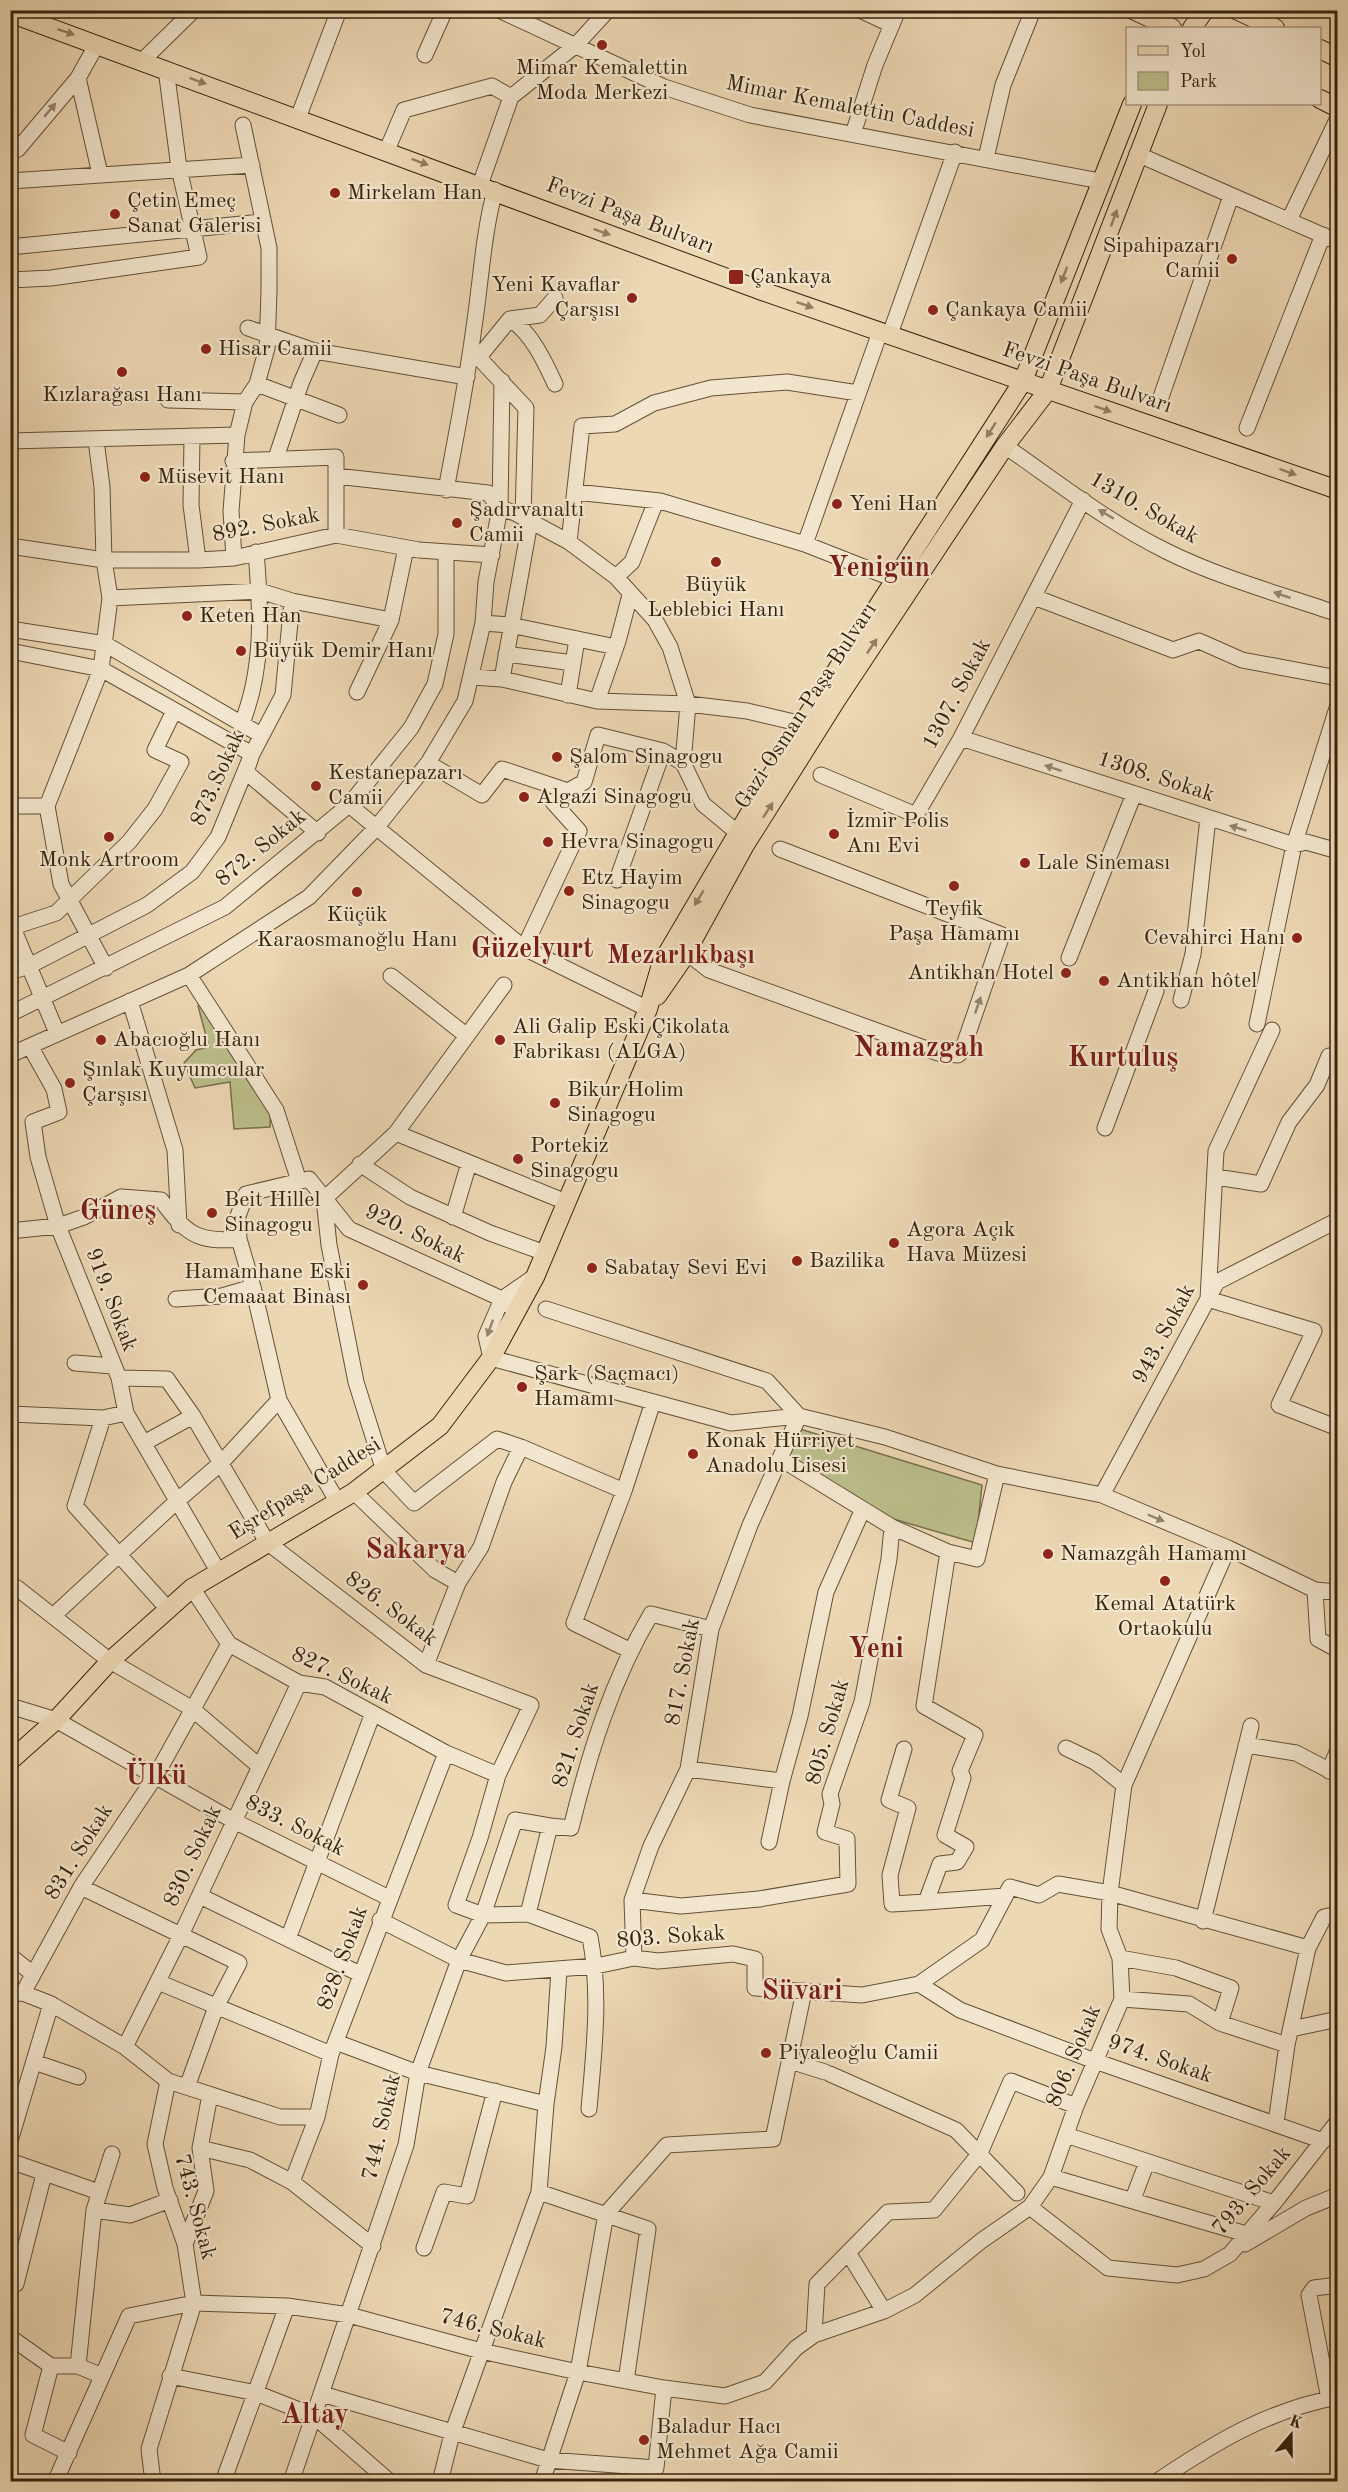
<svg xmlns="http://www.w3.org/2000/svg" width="1348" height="2492" font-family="'Old Standard TT',serif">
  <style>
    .green { fill: #bbbe8b; stroke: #79704c; stroke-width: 1.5 }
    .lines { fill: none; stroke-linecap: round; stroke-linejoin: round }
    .minor-casing { stroke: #645037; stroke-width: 17 }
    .major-casing { stroke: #37230d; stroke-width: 20 }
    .minor { stroke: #f3e6ce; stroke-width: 15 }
    .major { stroke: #edd8b4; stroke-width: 18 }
    .oneway { fill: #927e60 }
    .oneway2 { fill: #95846e }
    .poi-dot { fill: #8f2418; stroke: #f3e6ce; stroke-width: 2 }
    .labels { text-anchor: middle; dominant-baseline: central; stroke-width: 4.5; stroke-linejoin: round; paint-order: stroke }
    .poi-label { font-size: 22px; fill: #37230d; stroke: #f3e6ce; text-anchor: start }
    .street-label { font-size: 22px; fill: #37230d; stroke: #f3e6ce }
    .quarter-label { font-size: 26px; font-weight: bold; fill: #7a1f14; stroke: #f3e6ce }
    .district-label { font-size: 28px; font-weight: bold; fill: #7a1f14; stroke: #f3e6ce }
  </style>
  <rect width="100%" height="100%" fill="#edd8b4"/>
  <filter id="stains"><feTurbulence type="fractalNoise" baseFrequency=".00333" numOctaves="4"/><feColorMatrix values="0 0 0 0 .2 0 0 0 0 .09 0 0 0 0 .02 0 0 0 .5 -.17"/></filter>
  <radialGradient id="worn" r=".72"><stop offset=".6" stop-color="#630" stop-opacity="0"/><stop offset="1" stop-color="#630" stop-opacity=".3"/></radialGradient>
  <path class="green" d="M206 1001 271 1103 270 1127 234 1129 230 1082 195 1088 184 1063 196 1050 209 1047 198 1006Z
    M800 1429 982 1485 976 1543 869 1512 783 1459Z"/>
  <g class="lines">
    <defs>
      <path id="minor" d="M499 10 664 87 750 115 1100 181
        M860 10 892 25
        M425 55 445 10
        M143 60 194 10
        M78 78 100 174
        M511 97 576 45 608 10
        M298 118 339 10
        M853 134 875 65 898 10
        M387 150 404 110 492 86 511 97
        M10 153 18 149 78 78 97 44
        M1137 154 1338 242
        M986 158 1003 85 1033 10
        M10 181 252 165
        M480 185 511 97
        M1289 220 1337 120
        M10 247 262 222
        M10 280 51 278 199 257 179 168 166 69
        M510 319C531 332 545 362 555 384
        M248 328 315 351 467 377
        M890 334 955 152
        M470 354 481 360 526 408 523 517
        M478 358 510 319 540 315 555 298
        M257 384 339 415
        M1161 397 1231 196
        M168 400 245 402
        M1247 428 1323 235
        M192 436 191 505 198 560
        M96 440 102 487 104 560 110 598 101 669 47 806 61 884 106 968
        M10 441 237 435
        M1005 446C1057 482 1109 523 1166 551 1220 578 1280 594 1338 614
        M276 458 301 383 315 351
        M233 461 336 457V535
        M336 476 488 493 500 508
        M446 490C456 436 467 381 474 327 481 281 483 235 495 190
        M575 492 660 501 805 544 894 579
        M500 508 515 513 569 542 616 577 655 620 670 647 688 704 683 763 703 804 738 833
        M569 542 582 426 615 424 654 403 711 388 787 382 858 393
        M805 544 880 332
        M10 546 104 560H198L234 558 336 535 419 550 492 555
        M234 558 231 511 237 435 245 402 257 384 267 348 269 291V248L243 125
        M616 577 632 562 656 501
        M1034 597 1173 650 1199 641 1242 660 1338 678
        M110 598 260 591 292 601 391 620
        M483 623 510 625 616 647
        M10 629 105 644 261 735
        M10 651 101 669 252 754 246 772 318 833
        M506 654 573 663
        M472 677 502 679 597 701 688 704 747 711 802 724
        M502 679 530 522
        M357 692 391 620 406 548
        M568 695 577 639
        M597 701 618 641 630 595
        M242 723C264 668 261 610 256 552
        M961 738 1294 845 1306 842 1338 851
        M428 763 482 795 502 769 568 791 584 782 598 735 663 751 683 763
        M821 775 916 815 961 738 1083 500
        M349 805 524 948 648 1009
        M10 806H47
        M617 880 663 751
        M10 928 56 913 129 842 155 809 181 762 155 750 174 711
        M13 928 57 1033
        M524 948 579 831 553 802 568 791
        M686 952 709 970 938 1053 958 1055 962 1051 1002 935 780 849
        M1069 958 1134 794
        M10 972 29 966 147 905 192 872 218 837 252 754 283 695 292 601
        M189 975 276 1110 299 1181
        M391 976 467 1036
        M504 985 396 1133 324 1199 329 1245 356 1382 384 1471 414 1503 497 1439 521 1447
        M1181 1000 1193 954 1208 818
        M130 1001 175 1150 179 1225
        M10 1014 225 907 349 805 411 728 435 684 446 634V553
        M1257 1024 1294 845 1338 705
        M1272 1030 1216 1151 1208 1299 1314 1331 1279 1405 1338 1428
        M31 1048 54 1089 59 1112 33 1122 38 1157 58 1226 119 1378 126 1413 218 1571
        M10 1055 189 975 309 897 376 828 428 763 465 701 483 623 486 582 500 508 502 381
        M1105 1128 1156 991
        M396 1133 566 1202
        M360 1164 410 1197 490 1233 545 1253
        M1216 1177 1261 1184 1289 1122 1317 1085 1329 1056
        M453 1217 469 1163
        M10 1231 58 1226 84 1217 121 1197 161 1200C186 1233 196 1243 239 1239
        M176 1299 222 1296 253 1287
        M502 1299 486 1336 491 1358 731 1423 799 1416
        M502 1299 534 1277
        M546 1309 767 1381 799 1416
        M75 1363 113 1366
        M119 1378 167 1379 193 1416 267 1542 426 1665 531 1705 498 1775 480 1838 456 1905 483 1915 528 1914 590 1937C601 1994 594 2051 589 2109
        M126 1413 103 1418 75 1506 168 1609
        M10 1414 103 1418
        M144 1443 193 1416
        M354 1492 435 1570 458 1583
        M1102 1495 1217 1282 1338 1220
        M337 1501 279 1400 253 1287 239 1239 238 1216 246 1194 309 1179 349 1229 502 1299 517 1312
        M892 1527 948 1552 977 1559 997 1474
        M948 1552 924 1706 975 1735 960 1771 963 1778 945 1835 966 1847 957 1862 940 1864 926 1902 1005 1896
        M10 1585 17 1588 110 1661 191 1708 259 1766
        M192 1588 229 1644 299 1683 325 1687 446 1753 498 1775
        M1315 1590 1318 1639 1338 1650
        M53 1616 177 1501 221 1463 279 1400
        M629 1650 574 1623 624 1491 653 1402
        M426 1665 458 1583 481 1547 504 1482 521 1447 624 1491
        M10 1706 56 1720 234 1821 389 1898
        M1246 1745 1296 1753 1338 1775
        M1066 1748 1095 1762 1124 1785
        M904 1749 889 1800 908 1808 890 1875 892 1904 926 1902
        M688 1769 782 1781
        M1329 1771 1338 1750
        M769 1842 782 1781 800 1716 826 1592 862 1511
        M81 1887 239 1963 216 2007 187 2087
        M200 1896 360 1974
        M632 1900 681 1906 759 1899 848 1884 847 1839 825 1832 832 1804 830 1794 862 1702 889 1559 892 1527 781 1459
        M528 1914 550 1826 571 1828C589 1754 612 1680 651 1614L711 1629
        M380 1920 459 1960 506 1973 596 1966 634 1958 658 1961 733 1954 755 1959V1988L862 1995 919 1984 982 1940 1010 1887 1039 1895 1058 1884 1110 1893 1308 1948
        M1203 1921 1251 1726
        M288 1939 373 1713
        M10 1956 32 1973
        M634 1958 632 1900 651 1846 688 1769 711 1629 750 1525 799 1416 885 1437 997 1474 1102 1495 1228 1548 1315 1590 1338 1592
        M1120 1958 1176 1968 1231 1988 1220 2023
        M158 1982 331 2054
        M919 1984 960 2010 1095 2061 1323 2141
        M23 1993 81 1887 155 1777 229 1644
        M10 1994 23 1993 51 2004 125 2047 168 2081 280 2117H317
        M1122 1999 1189 2004 1220 2023 1287 2045
        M1291 2029 1338 2019
        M336 2042 418 2073 546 2104 539 2192 452 2434 440 2482
        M125 2047 181 1935 299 1683
        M790 2061 825 2072
        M34 2062 78 2077
        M830 2074 956 2130 1017 2193
        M546 2104 554 2047 559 1970
        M1276 2123 1287 2045 1308 1948 1324 1917 1338 1914
        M1066 2135 1274 2203
        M10 2141 51 2004
        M200 2148 250 2160 292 2182 373 2246
        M10 2161 99 2192
        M1051 2177 1246 2234
        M292 2182 317 2117 331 2054 446 1753
        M539 2192 648 2229 626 2381
        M1133 2199 1147 2162
        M1030 2207 1108 2268 1177 2275 1204 2269 1230 2254 1278 2198 1338 2121
        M94 2210 130 2215 170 2200
        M185 2244 206 2191 200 2148 210 2095
        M1245 2244 1306 2208 1338 2195
        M424 2248 444 2192 467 2196 495 2091
        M849 2254 884 2311
        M10 2282 16 2284 44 2174
        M814 2335 817 2284 888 2212 934 2210 980 2153 1011 2081 1076 2106
        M10 2337 51 2366 33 2435 69 2453
        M51 2366H78L102 2376
        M78 2366 94 2210 112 2154
        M170 2376 256 2393 314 2416 390 2482
        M322 2394 548 2460 656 2468 664 2388
        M1329 2399 1309 2295 1314 2288 1338 2285
        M55 2482 129 2316 194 2303 287 2306 349 2315 481 2351 578 2372 664 2388 725 2396 765 2382 796 2348 814 2335 884 2311 915 2295 981 2241 1030 2207 1051 2177 1076 2106 1122 1999 1120 1958 1109 1929 1110 1893 1124 1785 1228 1548
        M153 2482 149 2449 194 2303 185 2244 165 2188 155 2144 168 2081
        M223 2482 287 2306
        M291 2482 406 2145 418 2073 459 1960 483 1915 515 1820 550 1826
        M542 2482 578 2372 606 2214 667 2145 773 2139 804 1991
        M1156 2482C1214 2443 1268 2410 1338 2397"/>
      <path id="major" d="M1133 10 1172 28
        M1236 10 1275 28
        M10 13 765 292 1338 490
        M1192 28 1205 10
        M1320 49 1338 58
        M1320 99 1338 108
        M657 996 682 960 745 845 837 699 1005 446 1048 390 1158 104
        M10 1761 56 1720 110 1661 192 1588 354 1492 440 1426 491 1358 535 1277 648 1009 660 968 668 952 802 724 1023 381 1132 104"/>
    </defs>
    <use href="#minor" class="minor-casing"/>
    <use href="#major" class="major-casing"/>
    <use href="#minor" class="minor"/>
    <use href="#major" class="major"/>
  </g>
  <defs><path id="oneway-solid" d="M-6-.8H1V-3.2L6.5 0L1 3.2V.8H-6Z" transform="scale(1.5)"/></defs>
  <g class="oneway">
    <use href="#oneway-solid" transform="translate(66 32) rotate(19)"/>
    <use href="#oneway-solid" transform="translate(198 81) rotate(20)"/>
    <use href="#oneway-solid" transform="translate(420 162) rotate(20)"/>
    <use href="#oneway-solid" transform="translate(1114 218) rotate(-70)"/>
    <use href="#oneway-solid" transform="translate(602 232) rotate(20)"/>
    <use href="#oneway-solid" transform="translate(1064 275) rotate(111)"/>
    <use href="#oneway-solid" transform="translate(805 305) rotate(19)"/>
    <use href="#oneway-solid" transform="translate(1103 409) rotate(19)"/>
    <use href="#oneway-solid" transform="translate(991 430) rotate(122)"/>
    <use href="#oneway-solid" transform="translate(1288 472) rotate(20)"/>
    <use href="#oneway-solid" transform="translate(872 646) rotate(-56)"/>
    <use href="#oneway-solid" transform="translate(768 810) rotate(-57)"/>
    <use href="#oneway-solid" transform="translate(699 898) rotate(121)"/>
  </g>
  <g class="oneway2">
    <use href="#oneway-solid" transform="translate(50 110) rotate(-50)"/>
    <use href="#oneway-solid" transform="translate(1106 514) rotate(-149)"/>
    <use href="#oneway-solid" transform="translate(1282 595) rotate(-161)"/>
    <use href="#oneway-solid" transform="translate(1053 768) rotate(-162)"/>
    <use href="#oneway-solid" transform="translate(1238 828) rotate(-163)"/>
    <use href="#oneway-solid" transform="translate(978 1005) rotate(-71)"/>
    <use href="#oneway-solid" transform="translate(490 1328) rotate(110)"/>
    <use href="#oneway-solid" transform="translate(1156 1518) rotate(23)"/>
  </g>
  <g class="poi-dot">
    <circle cx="602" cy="45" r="6"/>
    <circle cx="335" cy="193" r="6"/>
    <circle cx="115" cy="214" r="6"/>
    <circle cx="1232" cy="259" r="6"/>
    <rect x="728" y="269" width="16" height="16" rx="3"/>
    <circle cx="632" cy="298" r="6"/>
    <circle cx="933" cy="310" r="6"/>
    <circle cx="206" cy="349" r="6"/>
    <circle cx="122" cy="372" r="6"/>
    <circle cx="145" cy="477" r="6"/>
    <circle cx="837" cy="504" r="6"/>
    <circle cx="457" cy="523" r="6"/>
    <circle cx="716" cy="562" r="6"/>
    <circle cx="187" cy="616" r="6"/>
    <circle cx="241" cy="651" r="6"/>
    <circle cx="557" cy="757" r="6"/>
    <circle cx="316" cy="786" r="6"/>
    <circle cx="524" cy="797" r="6"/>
    <circle cx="834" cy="834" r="6"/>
    <circle cx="109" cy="837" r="6"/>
    <circle cx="548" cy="842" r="6"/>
    <circle cx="1025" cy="863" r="6"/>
    <circle cx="954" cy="886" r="6"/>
    <circle cx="569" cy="891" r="6"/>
    <circle cx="357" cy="892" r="6"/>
    <circle cx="1297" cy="938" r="6"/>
    <circle cx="1066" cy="973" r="6"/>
    <circle cx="1104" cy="981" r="6"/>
    <circle cx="101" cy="1040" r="6"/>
    <circle cx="500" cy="1040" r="6"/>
    <circle cx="70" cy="1083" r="6"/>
    <circle cx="555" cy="1103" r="6"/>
    <circle cx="518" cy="1159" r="6"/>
    <circle cx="212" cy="1213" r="6"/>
    <circle cx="894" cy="1243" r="6"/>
    <circle cx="797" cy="1261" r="6"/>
    <circle cx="592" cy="1268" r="6"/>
    <circle cx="363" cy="1285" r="6"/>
    <circle cx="522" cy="1387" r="6"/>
    <circle cx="693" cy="1454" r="6"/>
    <circle cx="1048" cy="1554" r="6"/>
    <circle cx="1165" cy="1581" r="6"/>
    <circle cx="766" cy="2053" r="6"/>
    <circle cx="644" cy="2440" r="6"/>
  </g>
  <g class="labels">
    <g class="poi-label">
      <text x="602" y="68" text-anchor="middle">Mimar Kemalettin<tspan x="602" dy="25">Moda Merkezi</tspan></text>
      <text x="347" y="193">Mirkelam Han</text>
      <text x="127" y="201">Çetin Emeç<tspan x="127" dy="25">Sanat Galerisi</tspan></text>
      <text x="1220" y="246" text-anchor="end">Sipahipazarı<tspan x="1220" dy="25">Camii</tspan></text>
      <text x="750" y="277">Çankaya</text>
      <text x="620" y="285" text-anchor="end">Yeni Kavaflar<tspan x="620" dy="25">Çarşısı</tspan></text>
      <text x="945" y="310">Çankaya Camii</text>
      <text x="218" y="349">Hisar Camii</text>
      <text x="122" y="395" text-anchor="middle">Kızlarağası Hanı</text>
      <text x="157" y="477">Müsevit Hanı</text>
      <text x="849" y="504">Yeni Han</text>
      <text x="469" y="510">Şadırvanaltı<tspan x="469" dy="25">Camii</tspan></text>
      <text x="716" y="585" text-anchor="middle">Büyük<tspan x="716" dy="25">Leblebici Hanı</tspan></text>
      <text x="199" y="616">Keten Han</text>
      <text x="253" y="651">Büyük Demir Hanı</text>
      <text x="569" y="757">Şalom Sinagogu</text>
      <text x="328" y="773">Kestanepazarı<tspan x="328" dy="25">Camii</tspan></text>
      <text x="536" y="797">Algazi Sinagogu</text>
      <text x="846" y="821">İzmir Polis<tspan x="846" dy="25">Anı Evi</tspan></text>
      <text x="560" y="842">Hevra Sinagogu</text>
      <text x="109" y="860" text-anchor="middle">Monk Artroom</text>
      <text x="1037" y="863">Lale Sineması</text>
      <text x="581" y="878">Etz Hayim<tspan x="581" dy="25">Sinagogu</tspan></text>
      <text x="954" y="909" text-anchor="middle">Teyfik<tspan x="954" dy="25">Paşa Hamamı</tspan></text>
      <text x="357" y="915" text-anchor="middle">Küçük<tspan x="357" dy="25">Karaosmanoğlu Hanı</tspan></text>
      <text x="1285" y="938" text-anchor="end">Cevahirci Hanı</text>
      <text x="1054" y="973" text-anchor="end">Antikhan Hotel</text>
      <text x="1116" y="981">Antikhan hôtel</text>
      <text x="512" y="1027">Ali Galip Eski Çikolata<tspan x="512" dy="25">Fabrikası (ALGA)</tspan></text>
      <text x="113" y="1040">Abacıoğlu Hanı</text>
      <text x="82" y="1070">Şınlak Kuyumcular<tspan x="82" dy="25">Çarşısı</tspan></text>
      <text x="567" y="1090">Bikur Holim<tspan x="567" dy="25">Sinagogu</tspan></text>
      <text x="530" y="1146">Portekiz<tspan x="530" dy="25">Sinagogu</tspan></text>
      <text x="224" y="1200">Beit Hillel<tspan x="224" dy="25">Sinagogu</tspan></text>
      <text x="906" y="1230">Agora Açık<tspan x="906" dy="25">Hava Müzesi</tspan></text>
      <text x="809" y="1261">Bazilika</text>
      <text x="604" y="1268">Sabatay Sevi Evi</text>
      <text x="351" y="1272" text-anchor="end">Hamamhane Eski<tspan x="351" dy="25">Cemaaat Binası</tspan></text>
      <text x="534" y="1374">Şark (Saçmacı)<tspan x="534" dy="25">Hamamı</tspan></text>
      <text x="705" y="1441">Konak Hürriyet<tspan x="705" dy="25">Anadolu Lisesi</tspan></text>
      <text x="1060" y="1554">Namazgâh Hamamı</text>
      <text x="1165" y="1604" text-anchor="middle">Kemal Atatürk<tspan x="1165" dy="25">Ortaokulu</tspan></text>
      <text x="778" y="2053">Piyaleoğlu Camii</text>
      <text x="656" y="2427">Baladur Hacı<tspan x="656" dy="25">Mehmet Ağa Camii</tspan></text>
    </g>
    <g class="street-label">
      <text transform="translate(850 107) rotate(11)">Mimar Kemalettin Caddesi</text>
      <text transform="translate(630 216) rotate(21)">Fevzi Paşa Bulvarı</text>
      <text transform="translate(1087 378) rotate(19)">Fevzi Paşa Bulvarı</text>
      <text transform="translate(1144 508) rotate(30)">1310. Sokak</text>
      <text transform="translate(266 525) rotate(-11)">892. Sokak</text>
      <text transform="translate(957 694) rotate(-62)">1307. Sokak</text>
      <text transform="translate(806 706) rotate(-57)">Gazi Osman Paşa Bulvarı</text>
      <text transform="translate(1156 777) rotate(18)">1308. Sokak</text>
      <text transform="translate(218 778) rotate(-66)">873.Sokak</text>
      <text transform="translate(261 848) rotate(-39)">872. Sokak</text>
      <text transform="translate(415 1234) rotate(26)">920. Sokak</text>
      <text transform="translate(111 1300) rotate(69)">919. Sokak</text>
      <text transform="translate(1164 1334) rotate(-62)">943. Sokak</text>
      <text transform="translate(305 1489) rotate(-32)">Eşrefpaşa Caddesi</text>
      <text transform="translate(391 1609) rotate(37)">826. Sokak</text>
      <text transform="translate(683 1672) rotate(-79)">817. Sokak</text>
      <text transform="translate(342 1676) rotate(25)">827. Sokak</text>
      <text transform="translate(828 1732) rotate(-74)">805. Sokak</text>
      <text transform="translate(576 1735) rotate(-72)">821. Sokak</text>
      <text transform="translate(295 1826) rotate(27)">833. Sokak</text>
      <text transform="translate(79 1852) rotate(-58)">831. Sokak</text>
      <text transform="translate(193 1856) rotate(-65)">830. Sokak</text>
      <text transform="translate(671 1937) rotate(-4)">803. Sokak</text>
      <text transform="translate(343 1958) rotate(-70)">828. Sokak</text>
      <text transform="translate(1074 2056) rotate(-67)">806. Sokak</text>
      <text transform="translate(1160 2059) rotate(19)">974. Sokak</text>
      <text transform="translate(382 2127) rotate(-77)">744. Sokak</text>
      <text transform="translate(1252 2191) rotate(-50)">793. Sokak</text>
      <text transform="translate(195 2207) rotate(75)">743. Sokak</text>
      <text transform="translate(493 2329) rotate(14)">746. Sokak</text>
    </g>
    <g class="quarter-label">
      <text x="681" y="956">Mezarlıkbaşı</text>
    </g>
    <g class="district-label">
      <text x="879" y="569">Yenigün</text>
      <text x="532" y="950">Güzelyurt</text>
      <text x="919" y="1049">Namazgah</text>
      <text x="1123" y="1059">Kurtuluş</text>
      <text x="118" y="1212">Güneş</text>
      <text x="416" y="1551">Sakarya</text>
      <text x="876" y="1650">Yeni</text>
      <text x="156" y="1777">Ülkü</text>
      <text x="802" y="1992">Süvari</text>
      <text x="315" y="2416">Altay</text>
    </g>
  </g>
  <rect width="1348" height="2492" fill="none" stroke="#edd8b4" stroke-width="36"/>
  <rect x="12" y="12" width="1324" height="2468" fill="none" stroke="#37230d" stroke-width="3"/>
  <rect x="18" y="18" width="1312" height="2456" fill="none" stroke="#37230d" stroke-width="1.5"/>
  <rect x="1126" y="27" width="195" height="78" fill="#f3e6ce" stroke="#a89881" stroke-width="1.5"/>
  <rect x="1138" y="46" width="30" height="9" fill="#edd8b4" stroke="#a89881" stroke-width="1.5"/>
  <text x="1180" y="57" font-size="18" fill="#37230d">Yol</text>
  <rect x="1138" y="72" width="30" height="18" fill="#bbbe8b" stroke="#a89881" stroke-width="1.5"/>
  <text x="1180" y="87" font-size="18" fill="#37230d">Park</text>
  <g transform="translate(1291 2435) rotate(20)" stroke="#f3e6ce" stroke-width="4.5" paint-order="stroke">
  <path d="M0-4.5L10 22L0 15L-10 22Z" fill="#37230d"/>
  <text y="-9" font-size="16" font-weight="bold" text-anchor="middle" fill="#37230d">K</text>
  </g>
  <rect width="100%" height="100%" filter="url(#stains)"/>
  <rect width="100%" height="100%" fill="url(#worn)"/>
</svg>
